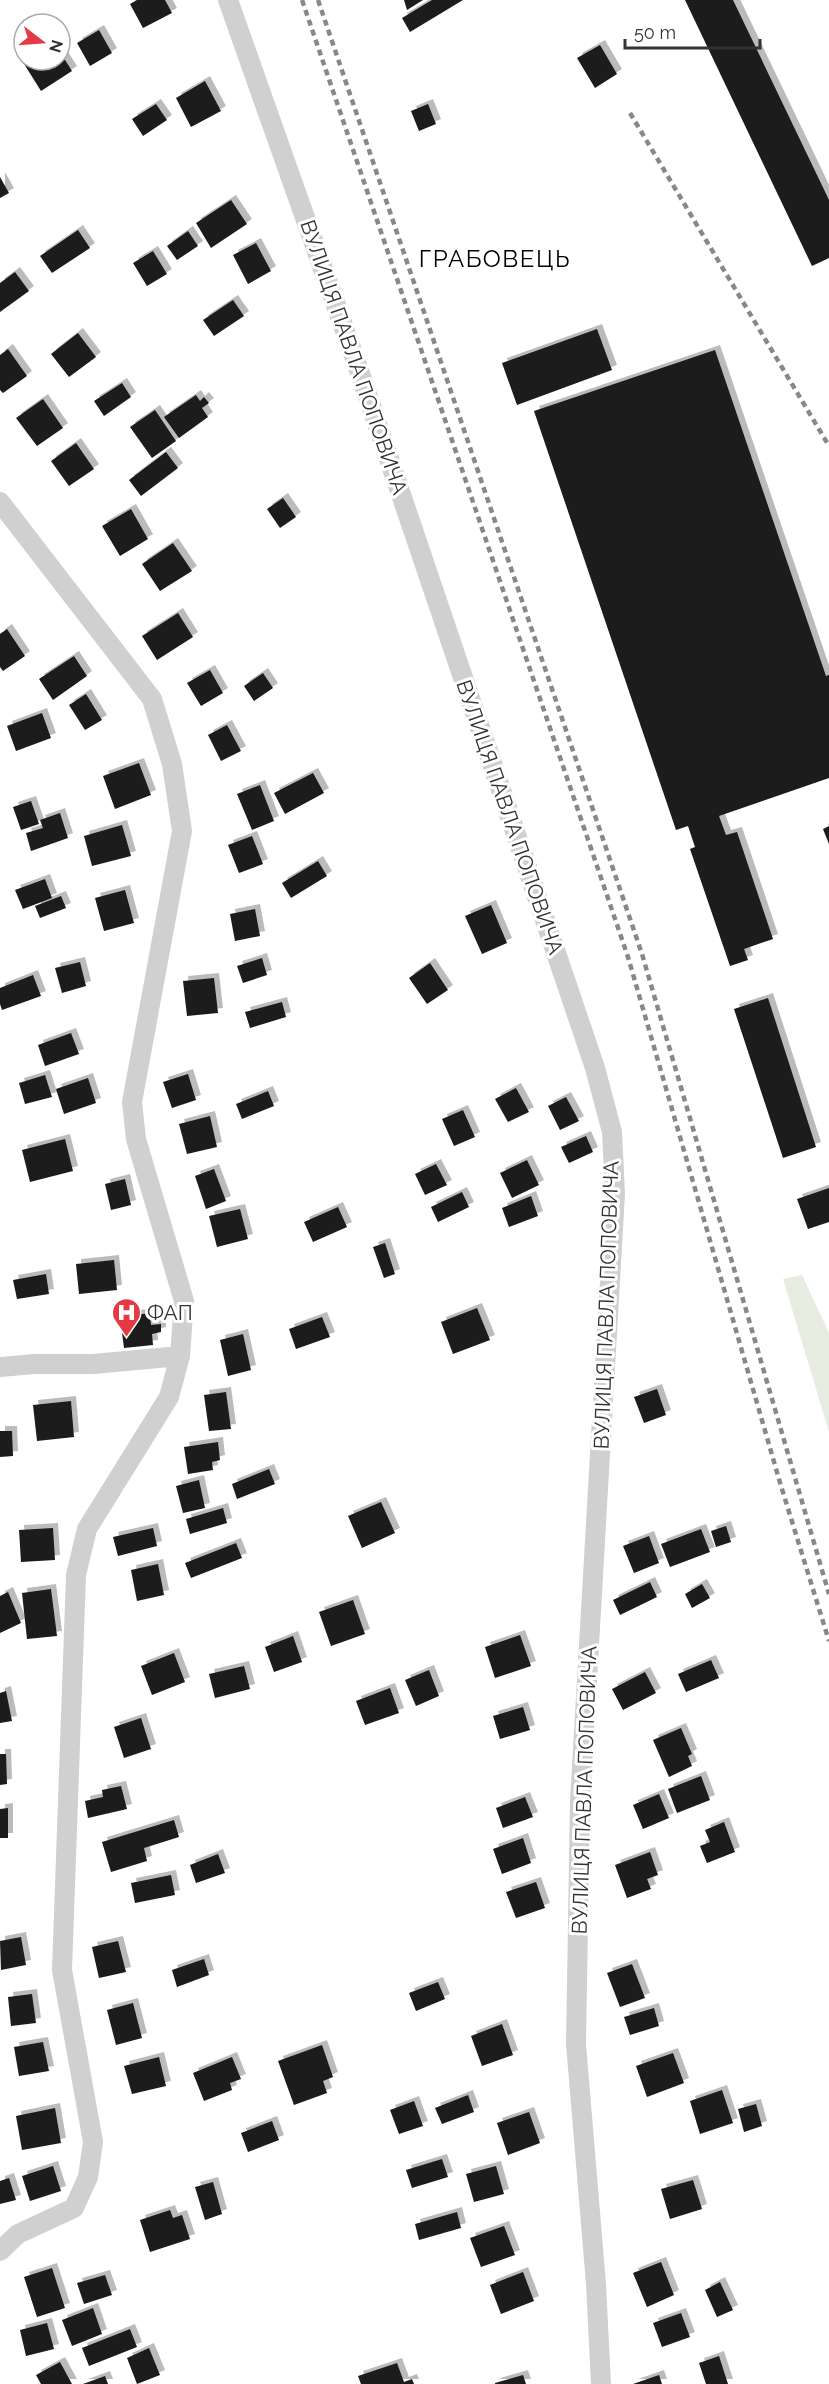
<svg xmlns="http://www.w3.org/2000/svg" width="829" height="2384" font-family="Raleway,sans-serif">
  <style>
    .green { fill: #e6ecdf }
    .building { fill: #1a1a1a; filter: url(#shadow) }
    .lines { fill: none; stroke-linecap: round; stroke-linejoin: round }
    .minor { stroke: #d0d0d0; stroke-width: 20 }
    .rail { stroke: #888; stroke-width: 4.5; stroke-dasharray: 6 4.5; stroke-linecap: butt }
    .labels { text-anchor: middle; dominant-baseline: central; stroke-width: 6; stroke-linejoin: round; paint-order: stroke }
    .street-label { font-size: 21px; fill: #333; stroke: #fff }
    .poi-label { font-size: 21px; fill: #333; stroke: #fff; text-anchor: start }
    .quarter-label { font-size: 24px; letter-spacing: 1.5px; fill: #000; stroke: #fff }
  </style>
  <defs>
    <filter id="shadow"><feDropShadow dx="5" dy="-5" stdDeviation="0" flood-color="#0004"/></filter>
  </defs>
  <rect width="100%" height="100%" fill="#fff"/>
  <path class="green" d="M802 1275 829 1333V1432L783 1279Z"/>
  <path class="building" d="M137 0H165L172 13 143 28 130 4Z
    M404 0H423L407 10Z
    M432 0H463L410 32 402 18Z
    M685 0H733L829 200V258L812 266Z
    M99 30 112 53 90 66 77 43Z
    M600 45 617 74 595 88 577 58Z
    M60 52 72 71 41 91 21 59 24 57V60H60Z
    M205 81 221 111 191 127 176 98Z
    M156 104 167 120 143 136 132 119Z
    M428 104 436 124 419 131 411 111Z
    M0 177 9 193 0 198Z
    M231 200 247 224 211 248 196 223Z
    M78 230 90 248 52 273 40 256Z
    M188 231 198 246 177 260 167 246Z
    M256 243 271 271 248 284 233 255Z
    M153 251 167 274 147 286 133 263Z
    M15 272 29 291 0 312V283Z
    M233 300 244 316 214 336 203 320Z
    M597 329 612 370 517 405 502 363Z
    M78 333 96 357 69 377 51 354Z
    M8 349 27 376 3 393 0 390V355Z
    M715 350 826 676 829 675V778L719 816 726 835 737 832 773 939 744 949 748 960 730 966 690 849 695 847 688 826 676 830 534 411Z
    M122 383 131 397 104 416 94 401Z
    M196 395 200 401 204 397 209 403 202 408 208 417 179 438 164 417Z
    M43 399 63 428 37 446 16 418Z
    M155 410 176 441 152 458 130 427Z
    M76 443 94 469 69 486 51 461Z
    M166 452 178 468 141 496 129 480Z
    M283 498 296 517 280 528 267 509Z
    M131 509 148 539 120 556 102 526Z
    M173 543 192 571 160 591 142 564Z
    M178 613 193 637 157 660 142 636Z
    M7 629 25 656 3 671 0 667V634Z
    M74 656 87 676 53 700 39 679Z
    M210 670 223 693 201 706 187 683Z
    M263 673 273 688 254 701 244 686Z
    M86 694 102 720 85 730 69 705Z
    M42 713 51 738 16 751 7 726Z
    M227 725 241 751 221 761 208 735Z
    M139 763 151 795 115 809 103 776Z
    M313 773 324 793 285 814 274 793Z
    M260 785 274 821 252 830 237 794Z
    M31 801 39 824 21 830 13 807Z
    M60 813 68 838 31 851 26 833 43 828 40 820Z
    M122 825 131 856 92 866 84 836Z
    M829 826V844L823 829Z
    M252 836 263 864 239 873 228 845Z
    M318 861 327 876 291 898 282 883Z
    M45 879 52 898 23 909 15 890Z
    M125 890 134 923 104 931 95 898Z
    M61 896 66 908 40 918 35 906Z
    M491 905 507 943 482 954 465 916Z
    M255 909 260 936 235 941 230 914Z
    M262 958 267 975 243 983 237 966Z
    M80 962 86 986 62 993 55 968Z
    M430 963 448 990 427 1004 409 978Z
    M33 975 41 996 2 1010 0 1004V988Z
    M214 978 218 1013 187 1016 183 981Z
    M768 998 816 1147 783 1158 734 1009Z
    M282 1002 286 1017 250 1028 245 1012Z
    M71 1033 79 1054 45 1066 38 1045Z
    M188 1074 196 1100 172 1108 163 1082Z
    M45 1075 52 1097 25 1104 19 1083Z
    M88 1078 96 1103 64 1114 56 1089Z
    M516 1088 529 1112 508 1122 495 1099Z
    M268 1091 274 1106 242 1119 236 1104Z
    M566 1097 579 1121 560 1130 548 1106Z
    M463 1110 475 1137 454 1146 442 1119Z
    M210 1116 217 1147 187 1154 179 1124Z
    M586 1136 593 1152 569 1163 561 1147Z
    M65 1139 73 1171 30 1182 22 1150Z
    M527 1160 539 1185 512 1198 500 1173Z
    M436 1164 447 1185 425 1195 415 1174Z
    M214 1169 226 1201 206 1209 195 1176Z
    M125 1179 131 1205 111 1210 105 1184Z
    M829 1188V1222L808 1229 797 1199Z
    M462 1192 469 1207 438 1222 431 1207Z
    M531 1196 538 1216 509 1227 502 1208Z
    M338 1207 347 1227 313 1242 304 1222Z
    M240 1209 248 1239 217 1247 209 1216Z
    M385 1243 395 1274 384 1278 373 1247Z
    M114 1260 117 1290 79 1294 76 1264Z
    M46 1274 49 1294 17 1299 13 1280Z
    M477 1308 490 1340 453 1354 441 1322Z
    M150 1313 151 1325 161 1324V1332L152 1334 153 1345 124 1348 120 1317Z
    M322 1317 330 1337 296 1349 289 1329Z
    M243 1334 251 1370 228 1376 220 1340Z
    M657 1389 666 1415 644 1423 634 1397Z
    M226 1392 231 1429 209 1431 204 1395Z
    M71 1401 74 1437 37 1441 33 1405Z
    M0 1431H12L13 1456 0 1457Z
    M218 1442 220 1460 212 1462 213 1470 188 1474 184 1447Z
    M269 1469 275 1484 237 1499 232 1484Z
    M199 1480 205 1508 183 1513 176 1486Z
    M381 1502 395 1533 362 1548 348 1516Z
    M223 1508 227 1523 190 1534 186 1519Z
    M726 1526 731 1542 716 1547 711 1531Z
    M53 1528 55 1560 21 1562 19 1530Z
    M153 1528 157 1546 118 1556 113 1537Z
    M701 1529 710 1552 670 1567 661 1544Z
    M649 1536 659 1563 634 1573 623 1546Z
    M236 1543 242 1558 191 1578 185 1563Z
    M158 1564 164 1595 137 1601 131 1570Z
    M650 1582 657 1597 620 1615 613 1600Z
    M702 1584 710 1598 692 1608 685 1594Z
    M51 1589 57 1636 27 1639 22 1593Z
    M8 1592 21 1623 0 1633V1596Z
    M353 1600 365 1634 331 1646 319 1612Z
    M520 1635 531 1666 495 1678 485 1647Z
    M293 1636 302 1662 274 1672 265 1647Z
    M174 1653 185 1682 152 1695 141 1666Z
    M711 1660 719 1678 686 1692 678 1674Z
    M244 1666 250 1689 215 1698 209 1674Z
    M429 1670 439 1696 416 1706 405 1680Z
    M645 1672 656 1693 623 1710 612 1689Z
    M390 1688 399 1713 365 1725 356 1701Z
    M6 1691 12 1721 0 1723V1693Z
    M523 1707 530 1730 500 1739 493 1716Z
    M141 1718 151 1749 124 1758 114 1727Z
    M681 1728 692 1754 688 1756 692 1766 669 1777 653 1740Z
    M0 1754H6L7 1784 0 1785Z
    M701 1776 710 1800 677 1813 668 1789Z
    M121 1786 127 1809 88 1818 85 1801 103 1797 102 1790Z
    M659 1794 669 1818 643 1829 633 1805Z
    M525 1797 533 1817 503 1828 496 1808Z
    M8 1808V1838H0V1809Z
    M174 1820 179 1837 144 1848 147 1861 111 1872 102 1842Z
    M724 1822 735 1852 707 1863 700 1846 710 1842 705 1830Z
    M523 1838 531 1863 502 1874 493 1849Z
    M650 1852 658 1875 647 1879 651 1889 627 1898 615 1865Z
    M218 1854 225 1873 196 1883 190 1865Z
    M171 1875 175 1895 135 1903 131 1883Z
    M536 1882 545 1908 516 1918 506 1892Z
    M21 1937 26 1965 1 1970 0 1941Z
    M118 1941 126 1972 99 1978 92 1947Z
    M204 1959 209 1975 177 1987 172 1970Z
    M632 1964 645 1998 620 2007 607 1973Z
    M438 1982 445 1999 416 2011 409 1993Z
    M32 1994 36 2023 11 2026 8 1997Z
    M133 2003 142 2038 116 2045 107 2010Z
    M654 2008 659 2026 630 2035 624 2017Z
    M502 2024 513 2055 482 2066 471 2036Z
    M43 2042 49 2071 19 2076 14 2047Z
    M322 2045 333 2077 323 2081 327 2093 294 2105 278 2061Z
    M673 2053 684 2083 647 2097 636 2066Z
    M159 2057 166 2086 132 2094 124 2066Z
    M232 2057 241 2079 230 2083 232 2090 204 2101 193 2073Z
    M722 2090 733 2123 700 2134 690 2101Z
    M468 2095 474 2112 442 2124 435 2108Z
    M414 2101 423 2126 399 2134 390 2110Z
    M756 2104 762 2126 744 2132 738 2109Z
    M55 2108 61 2143 22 2150 16 2116Z
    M529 2112 540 2143 508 2155 497 2123Z
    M272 2121 279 2140 248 2152 241 2133Z
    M442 2159 448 2177 412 2188 406 2170Z
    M53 2166 61 2191 30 2201 22 2176Z
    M496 2166 504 2194 474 2202 466 2174Z
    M9 2178 16 2200 0 2204V2181Z
    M693 2180 702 2209 670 2219 661 2189Z
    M213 2182 222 2214 205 2220 195 2187Z
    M170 2210 173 2218 182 2215 190 2239 150 2252 140 2220Z
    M457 2212 461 2228 419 2240 415 2224Z
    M504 2226 515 2255 481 2267 470 2238Z
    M661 2262 674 2295 647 2307 633 2273Z
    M52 2268 65 2308 37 2317 24 2277Z
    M523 2272 534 2301 501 2314 490 2285Z
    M105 2275 112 2295 84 2304 77 2283Z
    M720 2282 733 2310 717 2317 705 2290Z
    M93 2308 102 2334 72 2346 62 2320Z
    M681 2313 690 2337 662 2347 653 2323Z
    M47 2323 54 2349 26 2356 20 2330Z
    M130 2329 137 2347 89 2366 82 2348Z
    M149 2348 160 2375 137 2384 127 2358Z
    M719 2356 728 2384H706L699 2363Z
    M60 2362 72 2384H41L36 2375Z
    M397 2363 404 2382 412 2379 414 2384H361L358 2376Z
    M523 2375 526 2384H495V2383Z
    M659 2375 662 2384H633Z
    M105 2376 108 2384H83Z"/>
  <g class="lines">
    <path class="minor" d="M228 0 361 376 595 1068 612 1132 615 1194 580 1801 576 2044 596 2284 601 2384
      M0 502 152 699 172 764 182 831 132 1102 136 1139 184 1301 180 1356 169 1397 87 1529 76 1575 62 1970 93 2142 88 2177 74 2208 18 2234 0 2251
      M0 1367 34 1364H93L180 1356"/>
    <path class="rail" d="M302 0 628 957 781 1486 829 1641
      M318 0 642 954 829 1594
      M630 113 829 446"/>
  </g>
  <defs>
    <symbol id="hospital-pin" viewBox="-11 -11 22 30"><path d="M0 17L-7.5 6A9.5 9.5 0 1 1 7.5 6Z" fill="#e63946" stroke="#fff"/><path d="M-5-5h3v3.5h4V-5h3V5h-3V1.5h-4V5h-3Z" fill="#fff"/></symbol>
  </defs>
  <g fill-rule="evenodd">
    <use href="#hospital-pin" x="110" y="1296" width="33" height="45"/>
  </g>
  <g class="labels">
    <g class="street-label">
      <text transform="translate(354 357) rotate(71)">ВУЛИЦЯ ПАВЛА ПОПОВИЧА</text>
      <text transform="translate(510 817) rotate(71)">ВУЛИЦЯ ПАВЛА ПОПОВИЧА</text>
      <text transform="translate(606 1305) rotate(-88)">ВУЛИЦЯ ПАВЛА ПОПОВИЧА</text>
      <text transform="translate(584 1790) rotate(-88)">ВУЛИЦЯ ПАВЛА ПОПОВИЧА</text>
    </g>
    <g class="poi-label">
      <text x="147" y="1312">ФАП</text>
    </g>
    <g class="quarter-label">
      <text x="495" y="258">ГРАБОВЕЦЬ</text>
    </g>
  </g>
  <g transform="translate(42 42) rotate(107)"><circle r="28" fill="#ffffff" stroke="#adadad" stroke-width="1.5"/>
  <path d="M0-4.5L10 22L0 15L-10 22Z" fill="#e63946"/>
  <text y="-9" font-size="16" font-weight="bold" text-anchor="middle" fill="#333333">N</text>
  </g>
  <path d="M625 39v9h135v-9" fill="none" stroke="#333333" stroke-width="3"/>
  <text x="634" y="39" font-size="18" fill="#333333" stroke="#ffffff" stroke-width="4.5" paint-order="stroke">50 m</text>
</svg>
